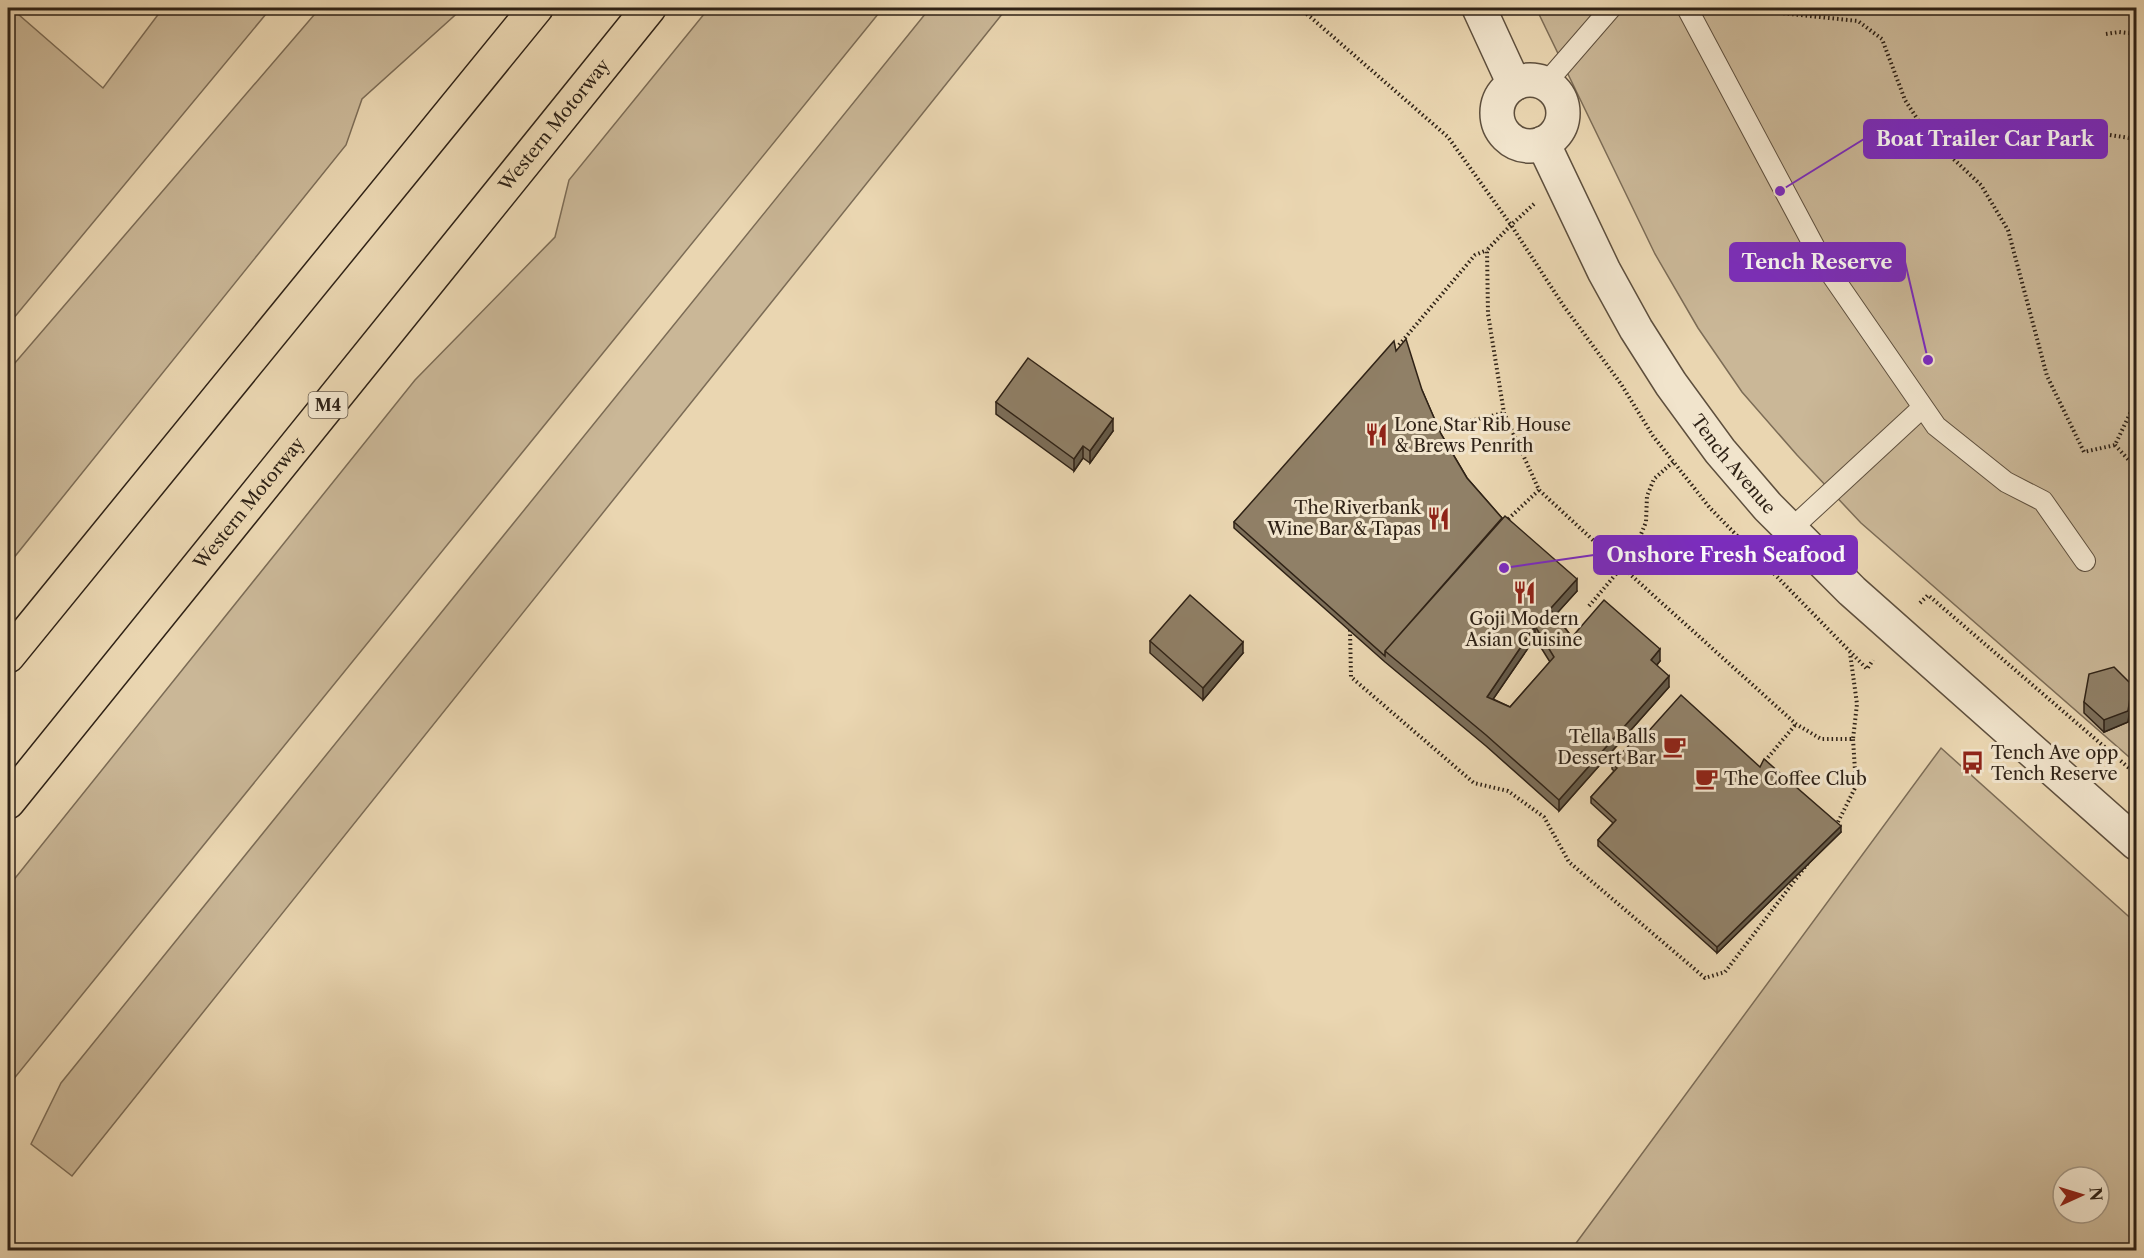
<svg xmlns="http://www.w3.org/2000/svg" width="2144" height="1258" font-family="'Libre Caslon Text',serif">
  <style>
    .green { fill: #cab797; stroke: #7c6c56; stroke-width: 1.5; fill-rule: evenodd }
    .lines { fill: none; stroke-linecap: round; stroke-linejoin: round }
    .service-casing { stroke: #5e4f3d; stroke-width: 22 }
    .tertiary-casing { stroke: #5e4f3d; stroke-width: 36 }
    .motorway-casing { stroke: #2f2216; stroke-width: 36 }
    .path { stroke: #2f2216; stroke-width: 4; stroke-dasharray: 1.5 3; stroke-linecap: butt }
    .service { stroke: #f1e4cc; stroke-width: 20 }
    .tertiary { stroke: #f1e4cc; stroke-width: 33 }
    .motorway { stroke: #ead6b1; stroke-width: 33 }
    .wall { fill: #7c6e59; stroke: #2f2216; stroke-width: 1.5; fill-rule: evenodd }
    .shaded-wall { fill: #655a48; stroke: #2f2216; stroke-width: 1.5 }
    .building { fill: #908067; stroke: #2f2216; stroke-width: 1.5; fill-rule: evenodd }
    .labels { text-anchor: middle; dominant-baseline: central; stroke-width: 6; stroke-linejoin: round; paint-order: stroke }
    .shield { fill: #f1e4cc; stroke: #695c4d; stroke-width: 1.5 }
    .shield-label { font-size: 16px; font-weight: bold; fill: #2f2216 }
    .street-label { font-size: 18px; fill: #2f2216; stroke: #f1e4cc }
    .poi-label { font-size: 18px; fill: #2f2216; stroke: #f1e4cc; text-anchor: start }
    .leader { fill: none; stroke: #7b2cbf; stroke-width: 2 }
    .callout-dot { fill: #7b2cbf; stroke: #f1e4cc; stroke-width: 2 }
    .callout { fill: #7b2cbf; stroke: #7b2cbf; stroke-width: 2 }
    .callout-label { font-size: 20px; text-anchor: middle; font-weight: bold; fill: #fff }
  </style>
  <rect width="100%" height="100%" fill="#ead6b1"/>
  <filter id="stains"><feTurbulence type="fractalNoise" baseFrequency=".00333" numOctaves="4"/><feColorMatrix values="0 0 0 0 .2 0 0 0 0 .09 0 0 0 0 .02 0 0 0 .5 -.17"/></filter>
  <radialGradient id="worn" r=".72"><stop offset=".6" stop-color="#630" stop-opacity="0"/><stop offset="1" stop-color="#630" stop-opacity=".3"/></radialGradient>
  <path class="green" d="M8 8H11L103 88 163 8H271L8 325Z
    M320 8H463L362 99 346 145 8 565V371Z
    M709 8H883L8 1086V887L415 380 555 237 569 180Z
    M930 8H1007L72 1176 31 1144 61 1083Z
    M1536 8H2136V763L1861 523 1797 455 1742 392 1698 328 1655 254Z
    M1941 748 2136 923V1250H1571ZM2063 1177H2099V1213H2063Z"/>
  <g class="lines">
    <defs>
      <path id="service" d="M1687 8 1822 261 1936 426 2006 482 2043 501 2085 561
        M1546 83 1611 8
        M1790 530 1923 407"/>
      <g id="tertiary">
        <path d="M1479 8 1514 84"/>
        <circle cx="1530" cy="113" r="33"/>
        <path id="s1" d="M1543 143 1604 271 1636 329 1671 384 1720 451 1768 507 1852 591 2136 843"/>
      </g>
      <g id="motorway">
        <path d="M8 656 536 8"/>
        <path id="s2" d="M8 802 649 8"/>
      </g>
    </defs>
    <use href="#service" class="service-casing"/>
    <use href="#tertiary" class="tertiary-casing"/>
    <use href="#motorway" class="motorway-casing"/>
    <path class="path" d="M1300 8 1448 137 1511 225 1563 305 1621 384 1653 436 1710 508 1867 669 1873 660
      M1767 8 1771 12 1858 21 1882 39 1905 100 1927 134 1981 185 2008 230 2047 376 2084 452 2115 445 2136 401
      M2106 34 2119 32 2136 34
      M2110 135 2136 139
      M1534 204 1511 225 1487 250 1488 314 1504 413 1539 490 1622 567 1796 724 1821 739H1853L1857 704 1850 653
      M1399 345 1475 255 1487 250
      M1435 429 1504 413
      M2115 445 2136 468
      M1505 522 1539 490
      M1920 603 1928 595 2136 774
      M1589 606 1633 554 1646 522 1647 496 1654 479 1673 462
      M1350 630 1351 677 1474 783 1508 791 1544 817 1569 862 1705 978 1725 972 1808 863
      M1765 761 1796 724
      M1836 826 1856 786 1853 739"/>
    <use href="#service" class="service"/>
    <use href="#tertiary" class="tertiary"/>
    <use href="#motorway" class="motorway"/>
  </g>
  <path class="wall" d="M1396 351 1422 390 1441 434 1467 478 1502 518 1577 591 1555 615 1572 637 1660 661 1657 665 1669 687 1559 811 1486 746 1385 662 1234 528V522ZM1535 638 1550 662 1510 707 1493 699Z
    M996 402 1113 431 1090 463 1083 458 1074 471 996 414Z
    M1150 641 1243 653 1203 700 1150 653Z
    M2132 696 2128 722 2104 732 2084 713V702Z
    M1646 734 1760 767 1841 832 1717 953 1598 846V840L1613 823 1591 803V797L1614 771 1612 769V764Z"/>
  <path class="shaded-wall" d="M1113 419V431L1090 463V451Z
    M1083 446V458L1074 471V459Z
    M1577 579V591L1550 621V609Z
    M1535 626V638L1487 708V697Z
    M1243 642V653L1203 700V688Z
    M1660 649V661L1651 671V660Z
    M1669 676V687L1559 811V800Z
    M2132 685V696L2128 722 2104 732V720Z
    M1841 826V832L1717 953V947Z"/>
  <path class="building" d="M1406 339 1422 390 1441 434 1467 478 1502 518 1385 651V656L1234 522 1394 341 1396 351Z
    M1028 358 1113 419 1090 451 1083 446 1074 459 996 402Z
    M1505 516 1577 579 1550 609 1572 637 1604 600 1660 649 1651 660 1669 676 1559 800 1486 735 1385 651ZM1535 626 1554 657 1510 707 1487 697Z
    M1190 595 1243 642 1203 688 1150 641Z
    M2114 667 2132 685 2128 711 2104 720 2084 702 2089 674Z
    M1681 695 1760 767 1764 759 1841 826 1717 947 1598 840 1616 820 1591 797 1617 768 1612 764 1642 731 1646 734Z"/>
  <defs>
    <symbol id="restaurant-bare" viewBox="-9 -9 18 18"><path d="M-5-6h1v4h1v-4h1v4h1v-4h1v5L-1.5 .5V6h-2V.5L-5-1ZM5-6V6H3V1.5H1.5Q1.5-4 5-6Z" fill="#8f2418" stroke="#f1e4cc" stroke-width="2.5" paint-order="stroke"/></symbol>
    <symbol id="cafe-bare" viewBox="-9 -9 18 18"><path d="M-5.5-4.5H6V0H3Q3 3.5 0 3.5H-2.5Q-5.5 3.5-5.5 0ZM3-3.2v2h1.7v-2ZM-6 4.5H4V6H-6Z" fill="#8f2418" stroke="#f1e4cc" stroke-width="2.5" paint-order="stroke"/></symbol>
    <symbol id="bus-bare" viewBox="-9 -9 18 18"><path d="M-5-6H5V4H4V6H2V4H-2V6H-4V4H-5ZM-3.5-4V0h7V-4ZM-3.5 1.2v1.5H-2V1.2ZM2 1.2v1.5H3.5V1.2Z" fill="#8f2418" stroke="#f1e4cc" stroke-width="2.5" paint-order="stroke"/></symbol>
  </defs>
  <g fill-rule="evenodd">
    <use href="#restaurant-bare" x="1360" y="418" width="33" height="33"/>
    <use href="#restaurant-bare" x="1422" y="502" width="33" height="33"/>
    <use href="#restaurant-bare" x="1508" y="576" width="33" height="33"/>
    <use href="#cafe-bare" x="1658" y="730" width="33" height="33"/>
    <use href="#bus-bare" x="1956" y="746" width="33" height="33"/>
    <use href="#cafe-bare" x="1690" y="762" width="33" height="33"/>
  </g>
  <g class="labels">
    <rect class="shield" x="308.5" y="392" width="39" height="26" rx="4.5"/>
    <g class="shield-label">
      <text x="328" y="405">M4</text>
    </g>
    <g class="street-label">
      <text stroke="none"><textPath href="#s2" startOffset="870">Western Motorway</textPath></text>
      <text stroke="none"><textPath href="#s1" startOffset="375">Tench Avenue</textPath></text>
      <text stroke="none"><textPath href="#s2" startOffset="384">Western Motorway</textPath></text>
    </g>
    <g class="poi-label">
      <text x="1394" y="425">Lone Star Rib House<tspan x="1394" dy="21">&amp; Brews Penrith</tspan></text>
      <text x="1421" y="508" text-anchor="end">The Riverbank<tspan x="1421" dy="21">Wine Bar &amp; Tapas</tspan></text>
      <text x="1524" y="619" text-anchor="middle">Goji Modern<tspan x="1524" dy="21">Asian Cuisine</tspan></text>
      <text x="1656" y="737" text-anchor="end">Tella Balls<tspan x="1656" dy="21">Dessert Bar</tspan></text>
      <text x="1991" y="753">Tench Ave opp<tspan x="1991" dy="21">Tench Reserve</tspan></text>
      <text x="1724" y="779">The Coffee Club</text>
    </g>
  </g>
  <path class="leader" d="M1780 191L1864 139M1928 360L1905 262M1504 568L1594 555"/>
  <g class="callout-dot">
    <circle cx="1780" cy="191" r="6"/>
    <circle cx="1928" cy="360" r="6"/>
    <circle cx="1504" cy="568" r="6"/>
  </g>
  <g class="callout">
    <rect x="1864" y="120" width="243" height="38" rx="6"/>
    <rect x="1730" y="243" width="175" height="38" rx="6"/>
    <rect x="1594" y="536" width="263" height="38" rx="6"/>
  </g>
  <g class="callout-label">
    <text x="1985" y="146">Boat Trailer Car Park</text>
    <text x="1817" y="269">Tench Reserve</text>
    <text x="1726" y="562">Onshore Fresh Seafood</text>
  </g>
  <rect width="2144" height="1258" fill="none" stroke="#ead6b1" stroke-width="30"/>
  <rect x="9" y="9" width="2126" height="1240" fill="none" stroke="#2f2216" stroke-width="3"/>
  <rect x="15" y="15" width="2114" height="1228" fill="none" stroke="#2f2216" stroke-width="1.5"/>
  <g transform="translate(2081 1195) rotate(86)"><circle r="28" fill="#f1e4cc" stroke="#a39683" stroke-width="1.5"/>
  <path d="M0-4.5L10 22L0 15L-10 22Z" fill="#8f2418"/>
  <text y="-9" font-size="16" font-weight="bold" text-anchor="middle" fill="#2f2216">N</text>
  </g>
  <rect width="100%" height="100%" filter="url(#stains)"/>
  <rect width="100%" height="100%" fill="url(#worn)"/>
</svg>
